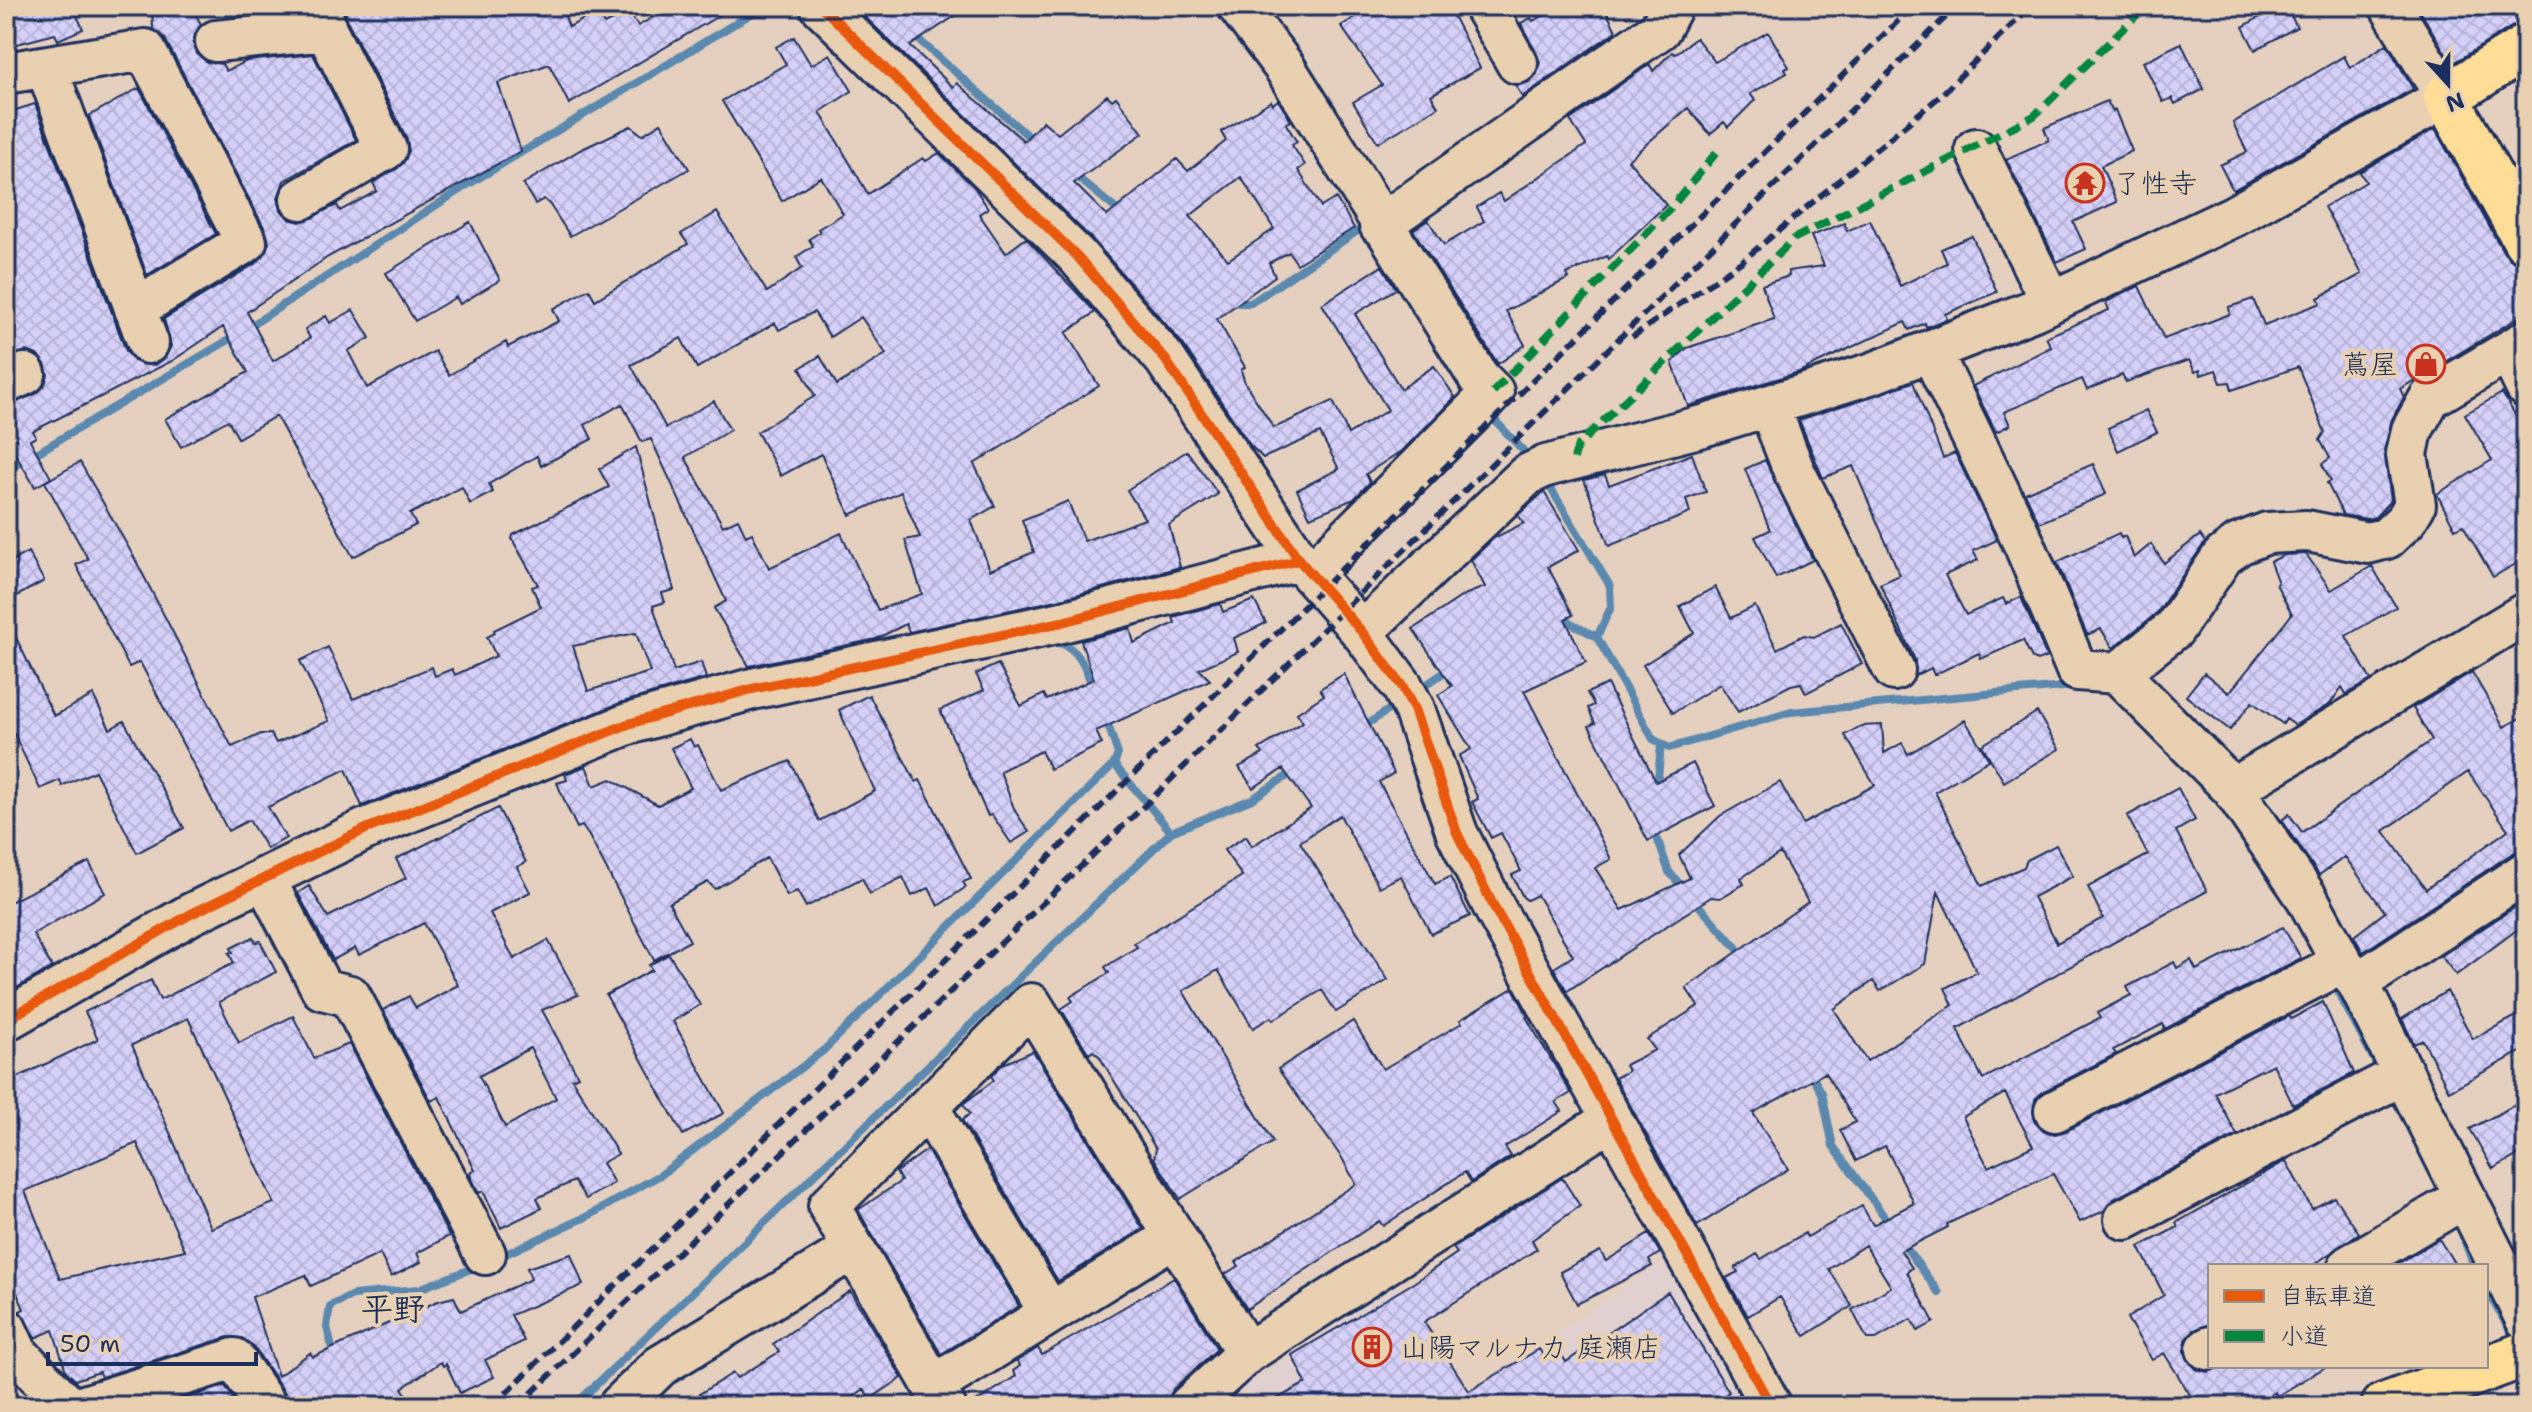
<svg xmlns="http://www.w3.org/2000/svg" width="2532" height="1412" font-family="'Shantell Sans','Klee One',sans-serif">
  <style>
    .built { fill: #e0d0d0 }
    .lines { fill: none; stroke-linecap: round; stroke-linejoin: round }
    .stream { stroke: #5a88ae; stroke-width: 8 }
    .building { fill: url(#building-cross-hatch); stroke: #1b2f5e; stroke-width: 2; fill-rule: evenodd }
    .minor-casing { stroke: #1b2f5e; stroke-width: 46 }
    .major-casing { stroke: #1b2f5e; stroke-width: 50 }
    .minor { stroke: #e9d0b1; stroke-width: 40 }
    .major { stroke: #ffdd96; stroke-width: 44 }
    .rail { stroke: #1b2f5e; stroke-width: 6; stroke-dasharray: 12 6; stroke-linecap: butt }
    .quiet { stroke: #00873e; stroke-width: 8; stroke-dasharray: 16 8; stroke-linecap: butt }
    .cycleway-casing { stroke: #e9d0b1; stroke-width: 15 }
    .cycleway { stroke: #e8590c; stroke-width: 10 }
    .labels { text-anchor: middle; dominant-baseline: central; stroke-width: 8; stroke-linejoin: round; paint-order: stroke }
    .poi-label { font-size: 28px; fill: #1b2f5e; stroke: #e9d0b1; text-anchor: start }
    .quarter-label { font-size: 32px; font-weight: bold; fill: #1b2f5e; stroke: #e9d0b1 }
  </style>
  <defs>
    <pattern id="building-cross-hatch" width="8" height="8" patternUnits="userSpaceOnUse" patternTransform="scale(2)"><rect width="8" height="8" fill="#d6d0f8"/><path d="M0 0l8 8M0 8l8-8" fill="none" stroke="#b7b3d7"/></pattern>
  </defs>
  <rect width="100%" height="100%" fill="#e5d0bf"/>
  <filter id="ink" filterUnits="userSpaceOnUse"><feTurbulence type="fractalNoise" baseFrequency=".0125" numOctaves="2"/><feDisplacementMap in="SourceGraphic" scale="16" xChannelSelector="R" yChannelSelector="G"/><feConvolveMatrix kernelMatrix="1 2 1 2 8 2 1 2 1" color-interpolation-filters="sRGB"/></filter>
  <g filter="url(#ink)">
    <path class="built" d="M1675 1254 1760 1406H1254L1242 1387 1397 1282 1470 1391Z"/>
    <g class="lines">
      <path class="stream" d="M911 33 1036 143
        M1071 172 1122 214
        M1232 297 1239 303H1251L1365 226
        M1488 413 1533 461
        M6 471 232 338 469 184 764 6
        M1545 479 1610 586 1611 607 1597 637
        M1558 616 1597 637 1653 739 1669 748 1791 712 2074 686
        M1050 642C1078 642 1084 667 1094 689
        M1417 691 1452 667
        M1105 716 1118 754 1114 764 1171 832 1252 799 1295 771
        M1360 729 1399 703
        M1657 792 1661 743
        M1654 829 1669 872 1744 956
        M2332 981 2378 1067
        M1810 1072 1822 1093 1833 1146 1892 1227
        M2460 1229 2474 1266
        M1902 1242 1939 1293
        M497 1258 590 1215 662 1174 824 1050 1114 764
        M2486 1290 2517 1342
        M334 1357 327 1327 330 1306 353 1295 419 1289 481 1265
        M574 1406 1171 832"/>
    </g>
    <path class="building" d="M6 6H73L83 29 58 40 55 34 6 47Z
      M152 6H191L201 24 193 42 197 54 207 62 222 64 226 71 247 61 313 54 356 140 284 181 278 198 281 210 289 219 300 222 337 205 340 211 377 191 373 183 398 168 409 151 407 139 348 22 344 6H561L569 27 597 12 604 24 629 12 638 26 672 6H735L569 104 549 64 498 83 521 151 328 257 247 312 273 361 310 338 305 329 326 316 330 323 353 310 370 338 348 351 367 388 435 351 449 375 506 342 508 347 559 321 553 309 589 289 595 300 688 244 681 234 717 212 767 292 802 268 796 257 813 246 809 239 820 232 818 229 843 214 821 177 782 201 722 101 786 64 776 47 794 37 811 65 830 54 852 91 820 112 868 194 923 158 926 161 939 153 974 187 988 208 979 214 1006 253 1026 238 1095 312 1066 333 1099 386 974 464 995 506 971 520 990 570 1034 552 1022 520 1068 501 1084 541 1145 519 1127 490 1187 451 1218 494 1169 525 1180 567 1057 600 909 632 906 624 876 639 749 666 714 608 726 601 651 439 642 442 622 404 585 425 592 439 541 466 537 456 489 484 493 492 470 504 462 487 410 514 416 525 353 557 276 416 238 438 228 420 181 447 165 419 248 372 223 327 172 361 33 431 36 437 30 440 51 478 35 487 13 450 6 454V406L36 394 44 386 48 375 45 364 37 355 26 351 6 358V113L35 104 126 351 134 361 155 365 165 358 171 346 164 319 258 262 269 243 266 231 165 39 153 29ZM814 312 830 337 861 317 886 354 837 385 820 356 800 368 815 396 757 432 781 476 821 454 850 515 901 492 920 537 905 540 922 594 878 610 841 533 769 568 752 533 746 536 738 519 723 526 685 457 730 430 714 401 666 428 631 365 681 338 697 368 775 323 779 330Z
      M854 6H970L910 46 953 87 957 83 1024 141 1043 121 1058 134 1107 95 1112 100 1116 97 1143 133 1074 183 1107 216 1177 159 1188 171 1226 141 1221 132 1271 101 1273 104 1278 100 1291 121 1286 124 1297 142 1292 145 1305 165 1298 170 1321 207 1336 198 1354 228 1297 264 1289 252 1269 263 1275 276 1217 319 1245 367 1241 370 1245 383 1274 428 1333 401 1348 434 1388 410 1322 304 1382 266 1396 289 1355 314 1401 389 1434 366 1455 397 1404 449 1366 474 1370 482 1354 499 1310 517 1297 490 1339 469 1320 433 1263 458 1250 445 1183 344 1094 241ZM1241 177 1274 229 1228 260 1190 216Z
      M1373 6H1448L1480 68 1431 95 1438 107 1378 143 1353 102 1382 85 1341 26Z
      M1562 6H1594L1598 15 1606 11 1616 31 1522 97 1516 86 1529 82 1537 74 1540 62 1521 23 1531 18 1533 21Z
      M2279 6H2286L2297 27 2255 50 2243 27Z
      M2417 6H2526V22L2513 26 2452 64Z
      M1768 32 1789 67 1785 69 1787 73 1750 94 1755 100 1728 127 1724 122 1710 134 1688 108 1628 160 1666 205 1609 259 1607 256 1567 274 1569 278 1506 311 1525 345 1498 364 1413 230 1428 220 1444 245 1484 221 1477 207 1499 193 1504 201 1586 145 1570 120 1644 68 1650 65 1653 71 1672 52 1675 54 1696 38 1715 62Z
      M2181 43 2204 89 2175 104 2172 98 2163 102 2143 62Z
      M2387 44 2413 89 2233 190 2220 165 2247 152 2233 123 2344 56 2350 68Z
      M139 88 216 234 147 275 89 116Z
      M2107 101 2113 112 2115 110 2132 151 2101 166 2117 202 2073 222 2086 249 2057 262 2006 159 2049 140 2044 128Z
      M661 123 689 169 570 236 550 205 544 199 535 204 523 184 580 150 631 126 642 135Z
      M2435 129 2504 253 2515 263 2526 283V313L2400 389 2404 397 2392 419 2384 450 2391 500 2375 517 2367 519 2343 515 2327 483 2331 481 2322 464 2330 458 2320 440 2325 432 2298 367 2232 390 2230 382 2221 383 2216 370 2201 375 2200 370 2195 372 2189 360 2126 382 2122 375 2087 390 2082 379 2004 412 2010 425 1996 432 1973 386 2051 347 2046 337 2109 310 2106 302 2139 286 2164 339 2230 314 2229 307 2253 299 2264 325 2321 303 2318 298 2362 274 2324 207 2366 182 2360 172Z
      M1870 220 1900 286 1947 263 1941 249 1972 236 1997 292 1945 314 1947 319 1926 327 1925 323 1909 330 1905 322 1799 372 1688 406 1672 362 1687 348 1774 319 1762 285 1789 276 1788 271 1824 266 1811 236 1844 223 1847 231Z
      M470 222 500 280 460 304 456 297 415 321 386 273Z
      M1913 382 1943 458 1955 453 1997 540 1973 551 1978 560 1945 575 1966 615 2003 598 2006 604 2021 597 2047 657 2037 661 2032 658 2023 640 1981 659 1979 653 1934 675 1931 668 1915 676V660L1880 584 1900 575 1853 466 1823 478 1799 420Z
      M2502 393 2526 433V558L2493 577 2463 525 2455 529 2437 494 2492 460 2465 414Z
      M2146 410 2157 432 2118 451 2108 428Z
      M636 447 674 590 662 593 665 602 653 606 674 671 701 662 706 678 620 703 362 806 346 769 268 807 286 838 267 849 249 820 228 831 140 662 129 667 76 565 88 559 45 482 80 462 135 559 232 747 261 734H271L276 743 329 721 300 661 328 647 353 699 432 667 435 676 452 669 455 675 496 656 487 637 495 633 494 630 541 607 532 587 538 585 512 539 513 535 609 487 599 469ZM636 633 650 672 588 691 573 646Z
      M1692 454 1706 492 1686 499 1690 513 1609 546 1584 480 1605 475 1609 485Z
      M1765 460 1813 560 1776 578 1755 537 1770 530 1745 469Z
      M2093 464 2106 494 2039 523 2025 493Z
      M1544 492 1579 550 1548 567 1573 615 1565 619 1586 662 1524 691 1611 859 1595 868 1622 910 1690 878 1679 855 1720 816 1780 782 1803 824 1875 785 1845 735 1861 726 1882 725 1884 753 1902 743 1908 754 1965 720 1989 760 1935 792 1982 886 2024 867 2027 860 2056 845 2073 876 2033 897 2057 943 2103 918 2088 887 2148 855 2127 816 2178 788 2195 820 2176 831 2207 891 1957 1029 1983 1079 2100 1018 2097 1013 2131 995 2127 987 2174 962 2177 968 2191 960 2196 970 2283 927 2301 958 2165 1029 2163 1024 2113 1050 2116 1054 2044 1091 2035 1099 2034 1121 2043 1131 2055 1134 2066 1131 2289 1016 2291 1019 2323 1002 2354 1073 2293 1105 2273 1064 2215 1093 2237 1135 2114 1199 2104 1211 2080 1222 2053 1174 1947 1224 1948 1227 1901 1251 1912 1268 1907 1272 1934 1322 1918 1331 1911 1319 1876 1339H1867L1852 1310 1891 1287 1865 1245 1829 1269 1852 1306 1805 1336 1780 1297 1748 1316 1726 1278 1738 1272 1735 1268 1757 1254 1761 1259 1805 1233 1807 1237 1862 1206 1873 1225 1914 1203 1885 1146 1856 1161 1840 1130 1856 1122 1825 1073 1753 1113 1788 1169 1697 1226 1615 1078 1628 1071 1625 1065 1655 1050 1647 1039 1698 1006 1686 988 1808 902 1780 853 1741 878 1744 884 1720 898 1711 897 1567 991 1554 968 1573 956 1537 895 1527 900 1523 897 1512 875 1521 871 1501 833 1491 838 1472 802 1478 799 1459 756 1471 749 1438 695 1452 686 1413 629 1464 595 1485 587 1471 560 1494 538 1524 523 1518 515ZM1938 892 1977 972 1945 988 1953 1005 1867 1061 1834 1009 1873 981 1880 991 1925 964ZM2005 1093 2033 1146 1988 1167 1963 1117Z
      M2119 533 2121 538 2125 536 2134 558 2151 544 2164 563 2200 535 2205 542 2157 613 2113 648 2101 629 2087 635 2057 562Z
      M28 552 44 581 6 602V564Z
      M2306 554 2331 590 2372 566 2396 607 2346 636 2371 680 2346 694 2342 687 2330 704 2295 725 2286 719 2283 724 2252 702 2230 730 2186 696 2204 673 2229 693 2292 614 2276 584 2278 583 2270 562 2284 555Z
      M1715 587 1731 618 1755 606 1777 649 1804 635 1814 637 1841 623 1862 664 1806 693 1801 683 1791 685 1738 712 1720 684 1673 713 1643 665 1694 633 1680 606Z
      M1254 600 1266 623 1234 638 1238 652 1199 669 1210 680 1096 731 1102 744 1050 769 1041 751 1000 771 1015 811 1029 832 1011 843 992 815 988 816 940 710 984 690 976 674 998 664 1021 706 1044 694 1047 700 1094 679 1081 641 1130 628 1134 643 1175 623 1173 617 1220 604 1223 612Z
      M6 617 54 716 93 695 110 729 124 721 184 828 137 853 95 771 62 786 60 780 40 789 6 717Z
      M2472 672 2504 727 2526 715V849L2513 853 2363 952 2354 936 2385 912 2345 857 2319 875 2282 820 2289 814 2302 832 2432 740 2413 708ZM2468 772 2508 830 2426 889 2384 831Z
      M1344 674 1394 773 1379 782 1435 884 1450 877 1470 916 1431 934 1401 876 1379 887 1340 815 1300 842 1388 980 1336 1012 1322 990 1273 1020 1271 1017 1253 1028 1218 970 1183 991 1273 1142 1180 1199 1154 1158 1156 1149 1099 1056 1093 1051 1089 1054 1061 1009 1073 1001 1070 997 1109 973 1105 967 1137 947 1134 943 1242 876 1224 850 1246 836 1252 846 1311 808 1283 769 1253 788 1239 767 1263 754 1259 749 1303 722 1297 713 1324 695 1320 689Z
      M1607 684 1656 782 1693 763 1715 806 1648 841 1589 726 1595 723 1588 708 1594 705 1587 693Z
      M869 695 916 782 920 780 971 879 963 882 966 887 938 906 929 888 912 896 903 877 870 894 862 878 806 907 797 891 787 896 767 858 715 889 708 882 669 903 690 941 654 960 589 836 582 826 577 828 568 809 557 783 567 780 565 774 586 766 594 786 611 779 658 805 691 788 671 748 690 739 694 747 698 745 721 790 790 761 819 821 875 791 839 710Z
      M2037 712 2059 749 2004 782 1982 745Z
      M498 808 526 862 517 867 530 892 490 913 514 959 548 940 578 995 542 1010 578 1076 572 1079 618 1154 602 1163 614 1183 586 1199 574 1181 537 1198 542 1208 501 1228 483 1191 479 1193 469 1173 475 1170 439 1097 431 1101 383 1010 409 996 416 1008 458 985 424 923 359 955 355 948 333 960 298 893 309 886 328 917 406 878 396 859ZM530 1048 556 1098 505 1127 479 1076Z
      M89 862 105 893 33 934 52 967 6 994V904Z
      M2526 900V923L2456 975 2441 956Z
      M253 937 256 942 260 941 276 972 219 1002 239 1043 293 1016 314 1058 349 1044 449 1236 417 1253 421 1262 391 1277 380 1254 311 1286 306 1275 252 1297 278 1376 310 1353 313 1357 438 1301 454 1297 461 1311 531 1279 527 1268 571 1254 583 1285 511 1315 524 1341 485 1360 494 1377 460 1393 446 1364 443 1366 441 1362 402 1388 414 1406H289L285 1393 253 1346 242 1338 228 1337 101 1377 99 1372 75 1380 66 1371 53 1330 35 1338 20 1311 24 1309 6 1268V1083L98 1039 85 1012 151 980 160 1000 234 963 229 953 233 952 231 948ZM188 1018 274 1203 211 1228 132 1045ZM137 1143 185 1250 60 1279 25 1191Z
      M669 954 700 1005 673 1021 724 1113 683 1135 606 995 652 970 649 965Z
      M1513 988 1528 1016 1526 1017 1571 1093 1556 1102 1562 1111 1505 1147 1511 1156 1471 1182 1465 1172 1383 1226 1379 1221 1247 1309 1225 1274 1239 1266 1236 1262 1356 1184 1342 1158 1278 1069 1353 1021 1383 1069 1462 1023 1460 1020Z
      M2447 991 2473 1039 2526 1011V1049L2449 1091 2423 1040 2414 1044 2402 1019Z
      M1033 1051 1143 1229 1058 1281 962 1120 970 1114 963 1104 994 1080 991 1076 1003 1064Z
      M2526 1099V1151L2493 1169 2470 1129Z
      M927 1150 1019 1306 941 1354 858 1210 901 1181 896 1172Z
      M2286 1161 2312 1209 2334 1197 2359 1233 2312 1266H2210V1301L2205 1305 2210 1313V1324L2194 1330 2186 1340 2184 1351 2196 1369 2208 1372 2223 1366H2327L2277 1396 2275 1392 2250 1406H2197L2164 1353 2152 1360 2127 1318 2164 1295 2139 1247 2178 1227 2176 1223Z
      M1562 1178 1580 1206 1532 1240 1537 1249 1424 1322 1469 1391 1539 1349 1543 1355 1557 1347 1566 1362 1668 1292 1729 1392 1707 1406H1264L1306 1383 1292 1355 1415 1282 1457 1253 1453 1248Z
      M1649 1234 1660 1253 1649 1260 1652 1266 1577 1304 1560 1272 1600 1251 1606 1261Z
      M2439 1239 2456 1266H2394Z
      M1174 1278 1217 1349 1173 1389 1167 1406H970L1016 1376 1013 1371 1020 1366 1017 1361 1038 1348 1042 1355Z
      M850 1291 902 1378 870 1399 864 1389 840 1406H680L733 1373 737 1378 779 1352 773 1344Z
      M225 1386 233 1398 223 1406H161Z"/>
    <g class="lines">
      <defs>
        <path id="minor" d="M821 6 1077 256 1165 359 1299 560 1362 632 1402 686 1414 709 1457 833 1495 909 1771 1406
          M1238 6 1285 68 1479 378 1493 392 1311 574
          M1484 6 1517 63
          M216 41 326 30
          M47 69 148 343
          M6 73 145 50 246 242 135 309
          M1976 149 2051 302
          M301 199 386 149 326 30 320 6
          M1380 225 1660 29 1672 6
          M1931 351 2025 546 2077 670 2118 673 2174 629 2223 556 2239 544 2267 533 2307 531 2368 543 2387 538 2406 520 2415 505 2407 454 2412 430 2430 398 2526 341
          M2509 352 2526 387
          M6 383 25 374
          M1769 406 1794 471 1894 670
          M1362 632 1527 475 1546 466 1703 426 1873 373 2034 310 2234 216 2446 97 2390 6
          M2118 673 2233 789 2307 898 2342 963 2358 983 2526 1319
          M2233 789 2526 613
          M264 878 322 989 350 996 485 1254
          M2358 983 2526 872
          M6 1020 191 914 366 829 628 724 752 689 1062 622 1299 560
          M928 1107 1050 1313
          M2055 1111 2342 963
          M2125 1219 2403 1074
          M2349 1266 2464 1198
          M6 1329 17 1353 68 1406
          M2207 1349 2210 1347
          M933 1386 1175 1236
          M84 1406 234 1359 266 1406
          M619 1406 660 1366 853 1249
          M945 1406 829 1206 1031 1004 1247 1353
          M1189 1406 1247 1353 1612 1119"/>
        <path id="major" d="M2526 47 2446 97 2526 241
          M2384 1406 2526 1354"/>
      </defs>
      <use href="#minor" class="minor-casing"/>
      <use href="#major" class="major-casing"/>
      <use href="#minor" class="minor"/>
      <use href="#major" class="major"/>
      <path class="rail" d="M1632 337 1741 262 1939 97 2031 6
        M493 1406 1913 6
        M518 1406 1143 807 1957 6"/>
      <path class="quiet" d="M1493 392 1670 209 1720 148
        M1574 459 1578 445 1795 238 2034 116 2146 6"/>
      <defs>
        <path id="cycleway" d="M821 6 1077 256 1165 359 1299 560 1362 632 1402 686 1414 709 1457 833 1495 909 1771 1406
          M6 1020 191 914 366 829 628 724 752 689 1062 622 1299 560"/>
      </defs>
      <use href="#cycleway" class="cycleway-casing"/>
      <use href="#cycleway" class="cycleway"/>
    </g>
  </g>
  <defs>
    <symbol id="temple-ring" viewBox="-11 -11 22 22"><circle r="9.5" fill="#e9d0b1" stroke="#c8321e" stroke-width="1.5"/><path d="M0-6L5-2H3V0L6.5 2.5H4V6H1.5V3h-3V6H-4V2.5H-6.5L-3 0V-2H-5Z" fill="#c8321e"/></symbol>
    <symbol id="shop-ring" viewBox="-11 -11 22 22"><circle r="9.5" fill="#e9d0b1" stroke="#c8321e" stroke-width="1.5"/><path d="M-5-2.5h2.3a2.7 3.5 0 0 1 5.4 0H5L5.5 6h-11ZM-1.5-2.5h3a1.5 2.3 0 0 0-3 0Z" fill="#c8321e"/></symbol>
    <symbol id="building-ring" viewBox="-11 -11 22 22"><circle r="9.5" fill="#e9d0b1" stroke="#c8321e" stroke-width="1.5"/><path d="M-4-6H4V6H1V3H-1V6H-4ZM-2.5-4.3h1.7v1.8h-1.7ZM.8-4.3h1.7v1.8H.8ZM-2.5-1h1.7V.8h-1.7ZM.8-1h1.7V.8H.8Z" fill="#c8321e"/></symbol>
  </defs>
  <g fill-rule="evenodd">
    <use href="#temple-ring" x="2063" y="161" width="44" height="44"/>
    <use href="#shop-ring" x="2404" y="342" width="44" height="44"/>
    <use href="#building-ring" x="1350" y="1325" width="44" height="44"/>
  </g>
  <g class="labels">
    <g class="poi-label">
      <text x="2113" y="183">了性寺</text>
      <text x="2398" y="364" text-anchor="end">蔦屋</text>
      <text x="1400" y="1347">山陽マルナカ 庭瀬店</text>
    </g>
    <g class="quarter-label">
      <text x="393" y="1308">平野</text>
    </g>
  </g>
  <rect width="2532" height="1412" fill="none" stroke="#e9d0b1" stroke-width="32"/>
  <rect x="16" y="16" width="2500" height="1380" fill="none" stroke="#1b2f5e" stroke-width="3" filter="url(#ink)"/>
  <rect x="2208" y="1264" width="280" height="104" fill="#e9d0b1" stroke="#979090" stroke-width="2"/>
  <rect x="2224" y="1290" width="40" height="12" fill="#e8590c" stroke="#979090" stroke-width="2"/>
  <text x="2280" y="1304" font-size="24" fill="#1b2f5e">自転車道</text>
  <rect x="2224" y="1330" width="40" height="12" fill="#00873e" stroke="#979090" stroke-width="2"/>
  <text x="2280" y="1344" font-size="24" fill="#1b2f5e">小道</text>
  <g transform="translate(2448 84) rotate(159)" stroke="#e9d0b1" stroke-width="6" paint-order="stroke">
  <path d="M0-6L14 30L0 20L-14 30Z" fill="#1b2f5e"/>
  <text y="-12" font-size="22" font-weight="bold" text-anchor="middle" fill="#1b2f5e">N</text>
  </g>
  <path d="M48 1352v12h208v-12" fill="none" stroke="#1b2f5e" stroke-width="4"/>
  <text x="60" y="1352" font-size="24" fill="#1b2f5e" stroke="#e9d0b1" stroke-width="6" paint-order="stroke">50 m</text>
</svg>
